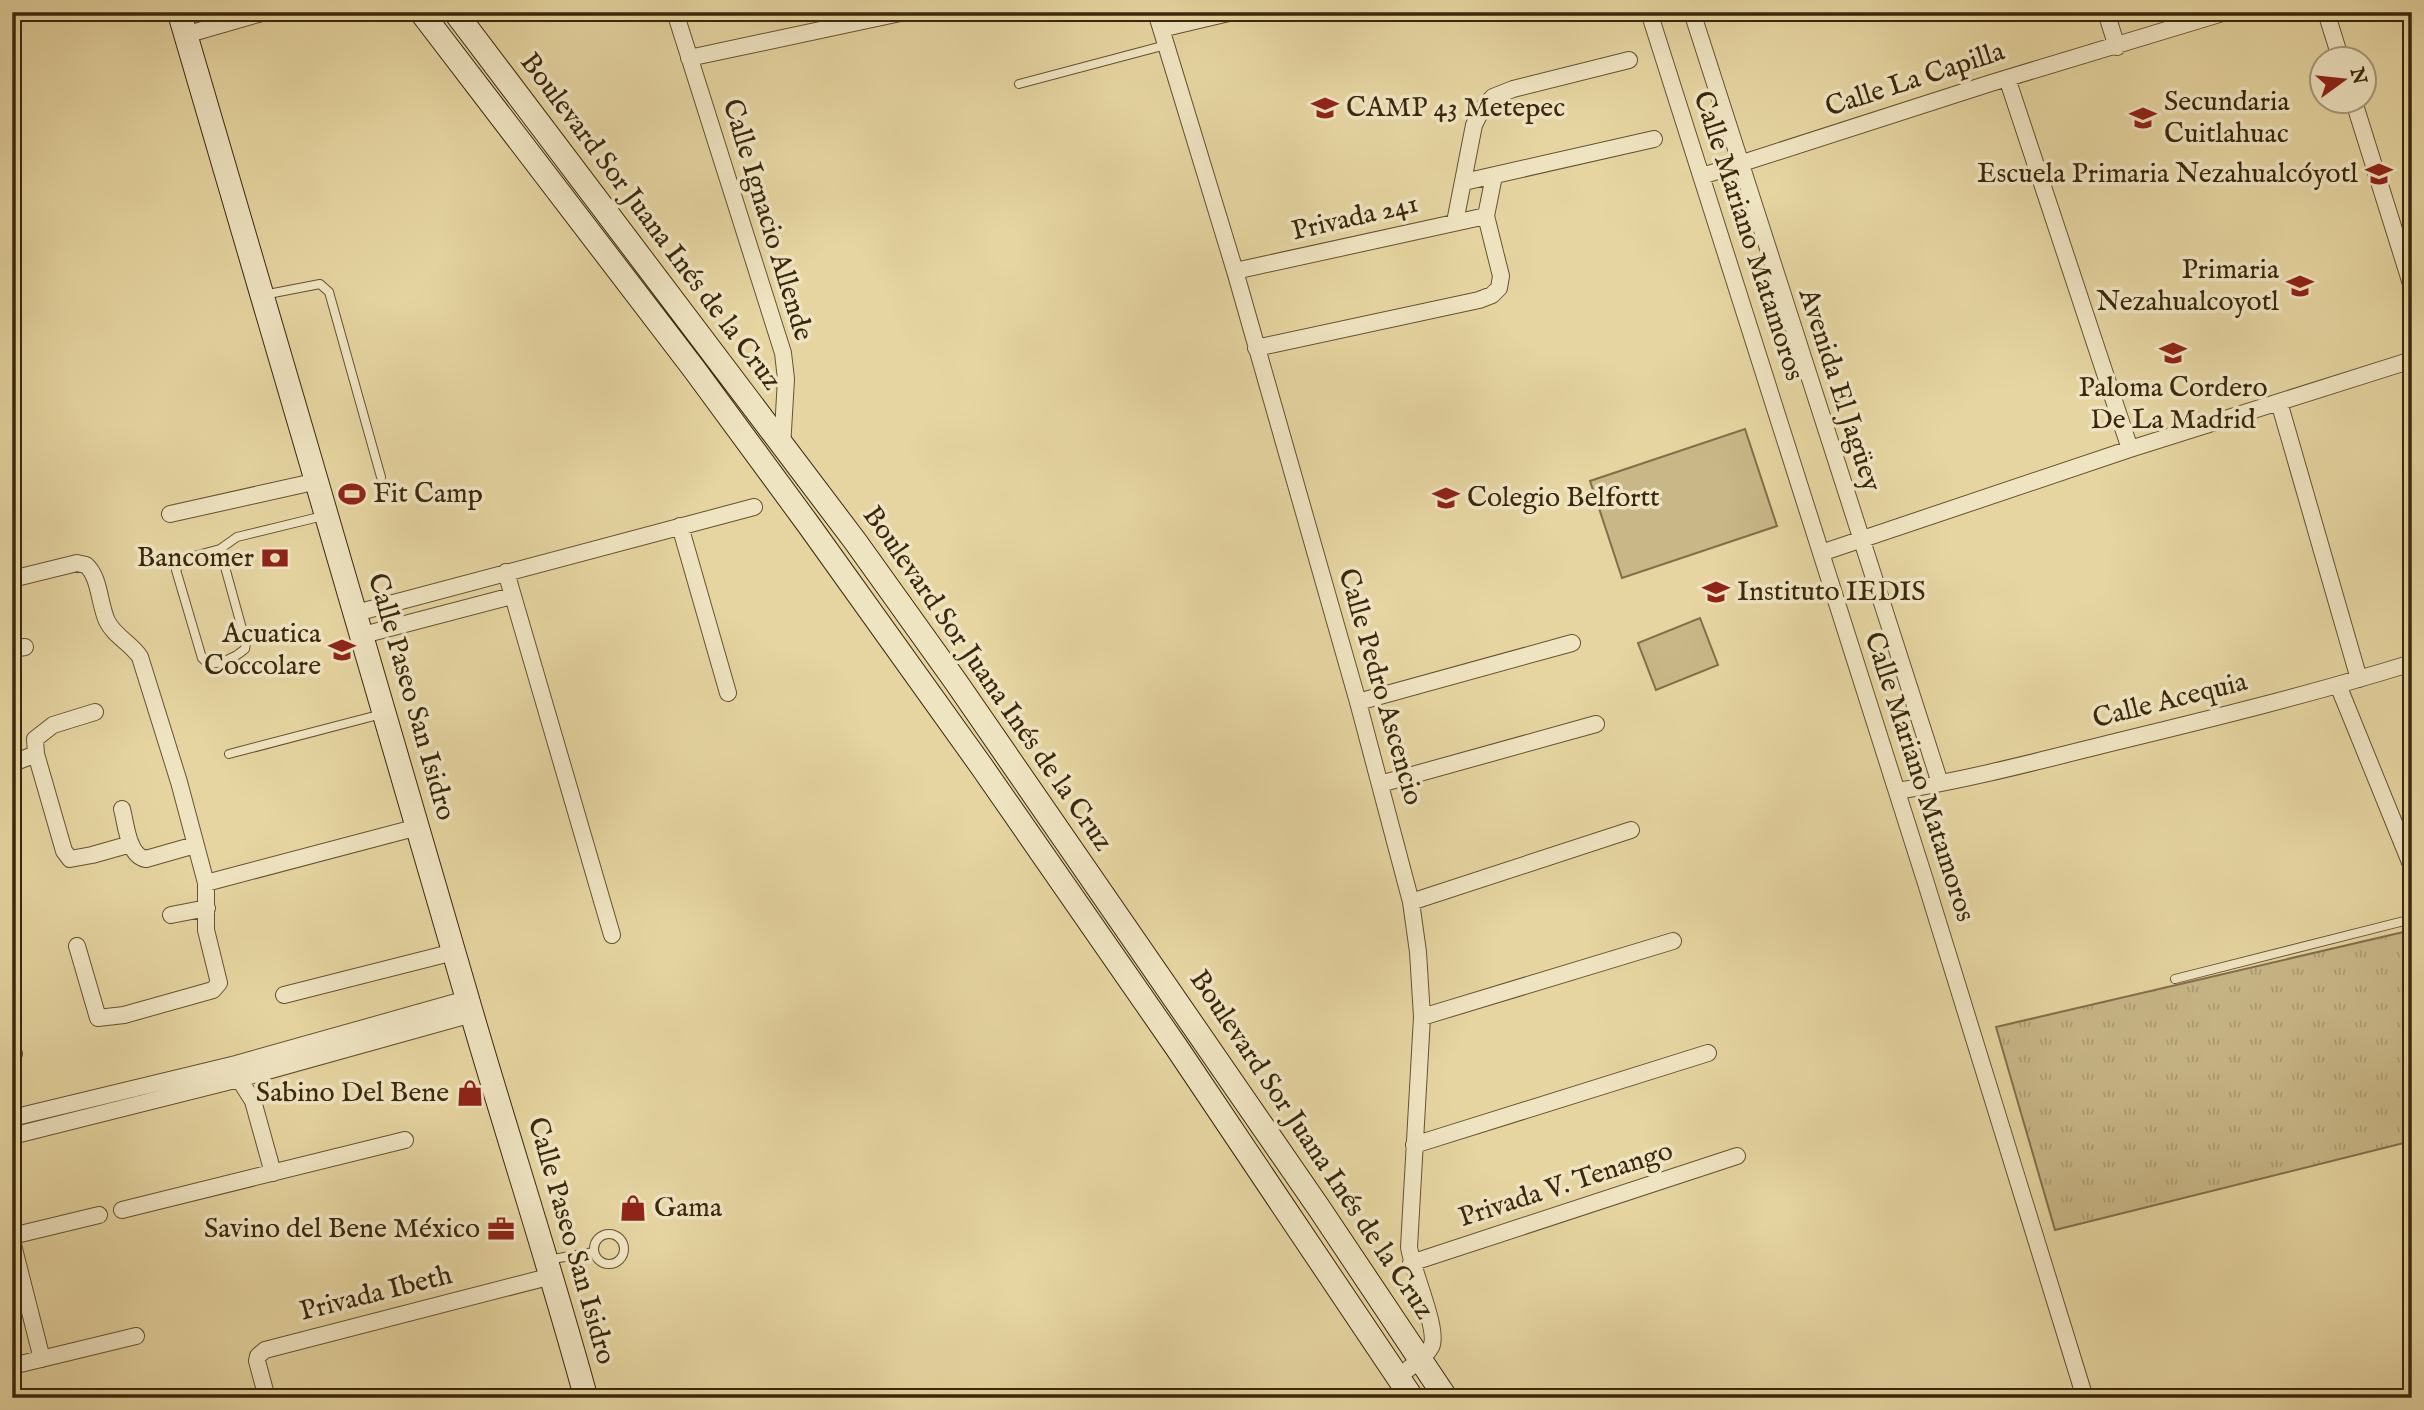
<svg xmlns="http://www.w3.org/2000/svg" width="2424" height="1410" font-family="'IM FELL English',serif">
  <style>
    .grass { fill: url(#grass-tufts); stroke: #826f4a; stroke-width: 2 }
    .green { fill: #c9b788; stroke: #826f4a; stroke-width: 2 }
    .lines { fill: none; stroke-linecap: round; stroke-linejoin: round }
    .service-casing { stroke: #655232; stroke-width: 10 }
    .minor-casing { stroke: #655232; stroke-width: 18 }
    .secondary-casing { stroke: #3a270d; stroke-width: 25 }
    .service { stroke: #efe4c2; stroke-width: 8 }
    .minor { stroke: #efe4c2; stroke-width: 16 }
    .secondary { stroke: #efe4c2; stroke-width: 23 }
    .labels { text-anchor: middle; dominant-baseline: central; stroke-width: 7; stroke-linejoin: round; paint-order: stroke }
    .street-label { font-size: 28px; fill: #3a270d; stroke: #efe4c2 }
    .poi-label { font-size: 28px; fill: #3a270d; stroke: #efe4c2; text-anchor: start }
  </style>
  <defs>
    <pattern id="grass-tufts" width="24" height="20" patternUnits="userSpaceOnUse" patternTransform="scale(1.75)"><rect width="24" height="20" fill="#c9b788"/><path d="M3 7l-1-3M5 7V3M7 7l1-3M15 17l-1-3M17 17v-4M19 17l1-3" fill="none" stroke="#ad9d74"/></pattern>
  </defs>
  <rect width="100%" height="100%" fill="#e6d5a1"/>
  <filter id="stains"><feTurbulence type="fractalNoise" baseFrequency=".00286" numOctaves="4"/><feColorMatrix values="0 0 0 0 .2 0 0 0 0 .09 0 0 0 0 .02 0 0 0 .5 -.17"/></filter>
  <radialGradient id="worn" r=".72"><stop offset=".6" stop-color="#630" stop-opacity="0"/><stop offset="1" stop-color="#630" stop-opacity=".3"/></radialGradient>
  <path class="grass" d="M2412 930V1141L2055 1230 1996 1027Z"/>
  <path class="green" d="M1745 429 1777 526 1622 578 1590 481Z
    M1700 618 1718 665 1656 690 1638 643Z"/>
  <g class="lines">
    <defs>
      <path id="service" d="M1019 84 1166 45
        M263 295 320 284 329 292 381 477
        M220 549 246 643 245 649C236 657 220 665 207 663L202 658 176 570 183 559Z
        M220 549 237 537 323 516
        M229 754 382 714
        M2175 979 2412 919
        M594 1249a15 15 0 1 1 30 0a15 15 0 1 1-30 0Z
        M547 1260 594 1252"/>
      <path id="minor" d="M675 12 783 353 786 379 782 448
        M1156 12 1235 271 1358 702 1411 902 1418 952 1422 1017 1409 1247C1412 1271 1440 1331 1431 1347 1424 1359 1409 1368 1398 1377
        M1649 12 1925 880 2085 1398
        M1692 12 1940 783
        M2106 12 2117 47
        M2326 12 2341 60
        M1161 29 1233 12
        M185 35 265 12
        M689 58 905 12
        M2007 78 2130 449
        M2354 102 2412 287
        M1702 176 1991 83 2226 12
        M1464 182 1654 139
        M1455 222 1474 125 1482 109 1493 97 1513 89 1629 60
        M1235 271 1486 216
        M1256 348 1479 300 1492 295 1499 288 1501 276 1486 216 1494 176
        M2279 402 2359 679
        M170 514 318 481
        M680 526 728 693
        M1821 553 2130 449 2412 360
        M506 572 612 935
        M12 579 77 563 86 565C100 577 99 604 107 621 114 636 131 643 140 657L179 782 206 883V930L219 983 213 990 124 1015 98 1018 77 946
        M356 613 754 507
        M363 635 512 596
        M12 649 25 647
        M2338 685 2412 867
        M1358 702 1572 643
        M95 712 53 725 35 739 36 754 64 851 70 859 92 855 131 844
        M13 763 36 754
        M1380 784 1596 724
        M1897 791C1972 779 2046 759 2119 741 2218 717 2315 693 2412 663
        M122 809C126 824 128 856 146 859L195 845
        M206 883 418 827
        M1411 902 1631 830
        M171 915 207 908
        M284 995 454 952
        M1422 1017 1673 941
        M12 1054H14
        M237 1070 239 1079 253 1101 273 1173
        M12 1118 236 1064 467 999
        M12 1136 239 1079 472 1014
        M1414 1145 1708 1053
        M122 1210 405 1140
        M12 1236 99 1215
        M12 1241 42 1359
        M1411 1263 1737 1156
        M12 1366 136 1336
        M267 1398 257 1361 258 1356 265 1350 552 1276"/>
      <path id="secondary" d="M179 12C275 339 371 667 466 994 505 1129 549 1262 586 1398
        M421 12 694 369 808 524 982 767 1177 1048 1412 1398
        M455 12 855 541 956 682 1319 1208 1446 1398"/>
    </defs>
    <use href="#service" class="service-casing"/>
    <use href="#minor" class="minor-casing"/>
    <use href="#secondary" class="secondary-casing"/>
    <use href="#service" class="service"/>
    <use href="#minor" class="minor"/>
    <use href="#secondary" class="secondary"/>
  </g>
  <defs>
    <symbol id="school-bare" viewBox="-9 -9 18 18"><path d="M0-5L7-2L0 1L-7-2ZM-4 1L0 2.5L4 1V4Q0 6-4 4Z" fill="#8f2418" stroke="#efe4c2" stroke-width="2.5" paint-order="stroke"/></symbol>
    <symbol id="stadium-bare" viewBox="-9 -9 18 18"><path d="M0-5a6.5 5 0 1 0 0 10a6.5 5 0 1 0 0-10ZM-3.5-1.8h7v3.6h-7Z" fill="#8f2418" stroke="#efe4c2" stroke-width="2.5" paint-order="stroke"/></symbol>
    <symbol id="bank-bare" viewBox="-9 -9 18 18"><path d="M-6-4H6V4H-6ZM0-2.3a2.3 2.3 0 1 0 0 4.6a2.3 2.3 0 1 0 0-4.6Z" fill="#8f2418" stroke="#efe4c2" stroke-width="2.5" paint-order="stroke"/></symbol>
    <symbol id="shop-bare" viewBox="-9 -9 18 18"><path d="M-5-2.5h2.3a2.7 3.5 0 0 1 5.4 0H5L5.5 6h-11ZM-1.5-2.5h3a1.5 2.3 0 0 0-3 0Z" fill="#8f2418" stroke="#efe4c2" stroke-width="2.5" paint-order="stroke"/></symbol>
    <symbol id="office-bare" viewBox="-9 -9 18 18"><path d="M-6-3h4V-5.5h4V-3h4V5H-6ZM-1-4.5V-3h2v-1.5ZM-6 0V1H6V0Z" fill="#8f2418" stroke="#efe4c2" stroke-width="2.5" paint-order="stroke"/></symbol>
  </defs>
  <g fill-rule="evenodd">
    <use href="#school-bare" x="1306" y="89" width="38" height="38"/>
    <use href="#school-bare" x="2124" y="99" width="38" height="38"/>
    <use href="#school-bare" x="2360" y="155" width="38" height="38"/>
    <use href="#school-bare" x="2281" y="267" width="38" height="38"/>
    <use href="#school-bare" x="2154" y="334" width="38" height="38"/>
    <use href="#stadium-bare" x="333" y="475" width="38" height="38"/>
    <use href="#school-bare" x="1427" y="479" width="38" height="38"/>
    <use href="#bank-bare" x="256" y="539" width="38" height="38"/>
    <use href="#school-bare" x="1697" y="573" width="38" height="38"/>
    <use href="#school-bare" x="323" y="631" width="38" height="38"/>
    <use href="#shop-bare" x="451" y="1074" width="38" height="38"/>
    <use href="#shop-bare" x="614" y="1189" width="38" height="38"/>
    <use href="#office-bare" x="482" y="1210" width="38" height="38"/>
  </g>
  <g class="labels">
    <g class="street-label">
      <text transform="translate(1915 80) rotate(-18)">Calle La Capilla</text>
      <text transform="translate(1355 218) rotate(-13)">Privada 241</text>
      <text transform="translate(767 220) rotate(73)">Calle Ignacio Allende</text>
      <text transform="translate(650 222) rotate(53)">Boulevard Sor Juana Inés de la Cruz</text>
      <text transform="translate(1748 236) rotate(72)">Calle Mariano Matamoros</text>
      <text transform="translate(1839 390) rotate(72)">Avenida El Jagüey</text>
      <text transform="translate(987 679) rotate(55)">Boulevard Sor Juana Inés de la Cruz</text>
      <text transform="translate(1380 687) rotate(74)">Calle Pedro Ascencio</text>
      <text transform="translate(411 697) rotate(74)">Calle Paseo San Isidro</text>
      <text transform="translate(2170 701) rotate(-14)">Calle Acequia</text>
      <text transform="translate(1919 777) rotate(72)">Calle Mariano Matamoros</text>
      <text transform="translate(1311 1145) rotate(56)">Boulevard Sor Juana Inés de la Cruz</text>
      <text transform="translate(1566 1185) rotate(-18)">Privada V. Tenango</text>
      <text transform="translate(571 1241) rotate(74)">Calle Paseo San Isidro</text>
      <text transform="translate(376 1294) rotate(-14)">Privada Ibeth</text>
    </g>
    <g class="poi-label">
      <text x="2164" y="102">Secundaria<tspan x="2164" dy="32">Cuitlahuac</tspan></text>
      <text x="1346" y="108">CAMP 43 Metepec</text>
      <text x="2358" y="174" text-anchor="end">Escuela Primaria Nezahualcóyotl</text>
      <text x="2279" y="270" text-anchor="end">Primaria<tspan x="2279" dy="32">Nezahualcoyotl</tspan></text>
      <text x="2173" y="388" text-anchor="middle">Paloma Cordero<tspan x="2173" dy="32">De La Madrid</tspan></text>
      <text x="373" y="494">Fit Camp</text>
      <text x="1467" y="498">Colegio Belfortt</text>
      <text x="254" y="558" text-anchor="end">Bancomer</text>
      <text x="1737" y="592">Instituto IEDIS</text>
      <text x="321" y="634" text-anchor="end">Acuatica<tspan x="321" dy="32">Coccolare</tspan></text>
      <text x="449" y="1093" text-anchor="end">Sabino Del Bene</text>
      <text x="654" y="1208">Gama</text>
      <text x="480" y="1229" text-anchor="end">Savino del Bene México</text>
    </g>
  </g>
  <rect width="2424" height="1410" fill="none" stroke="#e6d5a1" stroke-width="42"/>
  <rect x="14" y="14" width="2396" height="1382" fill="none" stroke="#3a270d" stroke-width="3.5"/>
  <rect x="21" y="21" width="2382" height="1368" fill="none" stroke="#3a270d" stroke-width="2"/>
  <g transform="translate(2343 80) rotate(75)"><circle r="33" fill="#efe4c2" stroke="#a7987a" stroke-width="2"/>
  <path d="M0-5L12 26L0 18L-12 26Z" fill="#8f2418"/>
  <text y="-10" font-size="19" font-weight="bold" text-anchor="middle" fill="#3a270d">N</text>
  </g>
  <rect width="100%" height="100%" filter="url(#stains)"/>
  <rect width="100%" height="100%" fill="url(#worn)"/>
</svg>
